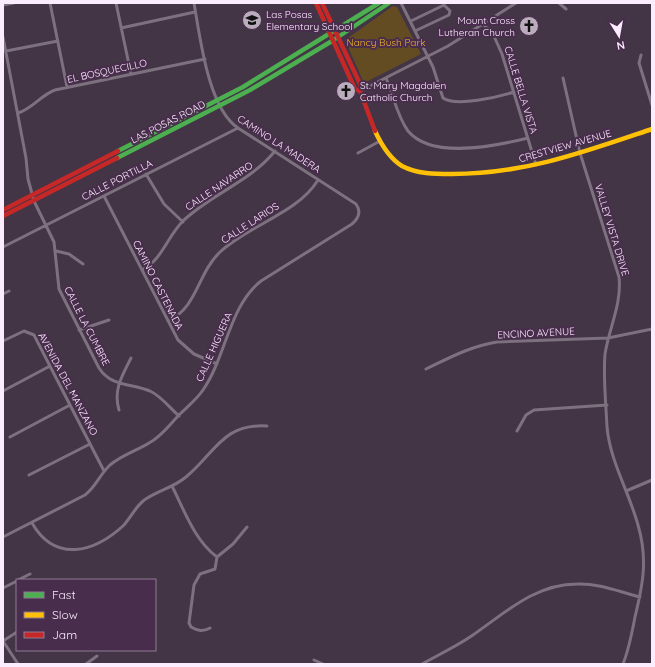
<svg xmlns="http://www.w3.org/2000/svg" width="655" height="667" font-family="Quicksand,sans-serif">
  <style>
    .green { fill: #644c22 }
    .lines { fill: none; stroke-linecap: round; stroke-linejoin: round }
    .street { stroke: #7d707f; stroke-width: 3 }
    .fast { stroke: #4caf50; stroke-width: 4.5 }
    .slow { stroke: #ffc107; stroke-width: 4.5 }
    .jam { stroke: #c62828; stroke-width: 4.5 }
    .labels { text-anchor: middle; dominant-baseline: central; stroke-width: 4; stroke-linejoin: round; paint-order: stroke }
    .poi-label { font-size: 10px; fill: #fbedfd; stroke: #492d4d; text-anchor: start }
    .park-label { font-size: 10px; fill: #f1b328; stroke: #492d4d }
    .street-label { font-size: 10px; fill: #fbedfd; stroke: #492d4d }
  </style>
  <rect width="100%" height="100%" fill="#433446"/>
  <path class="green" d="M393 6 397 7 421 54 368 81H363L345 40Z"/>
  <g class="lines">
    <path class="street" d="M50 3 67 87
      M116 3 131 74
      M401 3 433 67 443 98C456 107 498 97 514 92
      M559 3 566 9
      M3 5 14 3
      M411 21 444 5 450 11 449 15 415 31
      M483 24 493 34 502 54 536 165
      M121 28 195 12
      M3 37 26 158 28 179 34 201 54 242 59 289 99 368C111 387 131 383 150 391 161 396 170 408 179 416
      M6 51 58 41
      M641 55 639 63 652 105
      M386 78C393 94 397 116 408 131 432 160 496 146 528 138
      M563 78 580 153 619 277C622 304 609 328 605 354 603 377 606 404 607 427 610 461 629 492 638 525 648 559 643 584 635 617 632 633 629 649 623 664
      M360 91 448 46 516 3
      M18 113C32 109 41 95 55 90L205 59
      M358 153 380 141
      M146 174 164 204 183 222
      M104 196 178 340 194 354 217 364
      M3 247 238 128
      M56 251 69 254 83 264
      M142 270C162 260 167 237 183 221 211 194 250 182 275 151
      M3 294 9 291
      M168 321C198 307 197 274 220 252 249 225 298 213 318 180
      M79 330 109 320
      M3 341 24 331 34 335 104 471
      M426 369C449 358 471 346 497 342L608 338 652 329
      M3 391 50 366
      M119 410C113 390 122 376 131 358
      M517 431 526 415 534 410 607 405
      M10 437 70 405
      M29 475 90 444
      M172 486C184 510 195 541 217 557
      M626 491 652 480
      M32 523C55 563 94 553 124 525 131 517 135 508 143 501 156 491 173 488 186 477 215 453 223 423 267 426
      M3 537 85 495C96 487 100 474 110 465 122 455 136 451 149 443 162 436 170 424 180 414 188 406 197 399 203 390 226 357 229 306 261 281L352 224C359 218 361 211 356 204L238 128C208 108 200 37 194 3
      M18 580 30 574
      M3 588 17 581
      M210 628C203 632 198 631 191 627L189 623 194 585 200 574 215 569 217 557 233 544 247 527
      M3 641 18 664
      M3 641 17 632
      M314 660 323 664
      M86 664 97 656
      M422 664C438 655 455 647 470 637 504 614 534 584 577 584 598 583 620 592 640 597"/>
    <path class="fast" d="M118 151 243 87 379 3
      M117 158 250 90 332 41 389 3"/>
    <path class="slow" d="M375 131C381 144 389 158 402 166 417 174 435 174 452 174 525 174 584 152 652 129"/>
    <path class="jam" d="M316 3 355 89 360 91
      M322 3 361 86 360 91 375 131
      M3 210 118 151
      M3 216 117 158"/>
  </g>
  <defs>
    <symbol id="school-disc" viewBox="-11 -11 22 22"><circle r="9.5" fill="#bbacbd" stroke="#492d4d"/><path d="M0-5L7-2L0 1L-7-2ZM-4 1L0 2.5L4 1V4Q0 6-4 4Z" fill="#111"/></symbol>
    <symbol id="church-disc" viewBox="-11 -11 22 22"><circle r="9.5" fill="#bbacbd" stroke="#492d4d"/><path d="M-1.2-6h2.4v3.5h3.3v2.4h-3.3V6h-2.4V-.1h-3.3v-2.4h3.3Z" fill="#111"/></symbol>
  </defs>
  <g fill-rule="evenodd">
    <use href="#school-disc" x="241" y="9" width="22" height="22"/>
    <use href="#church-disc" x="518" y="15" width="22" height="22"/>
    <use href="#church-disc" x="335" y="80" width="22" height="22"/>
  </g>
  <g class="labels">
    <g class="poi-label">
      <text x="266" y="14">Las Posas<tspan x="266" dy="12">Elementary School</tspan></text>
      <text x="515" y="20" text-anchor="end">Mount Cross<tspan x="515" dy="12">Lutheran Church</tspan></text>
      <text x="360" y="85">St. Mary Magdalen<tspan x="360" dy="12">Catholic Church</tspan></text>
    </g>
    <g class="park-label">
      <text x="386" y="42">Nancy Bush Park</text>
    </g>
    <g class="street-label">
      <text transform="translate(107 71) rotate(-12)">EL BOSQUECILLO</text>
      <text transform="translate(521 90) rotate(73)">CALLE BELLA VISTA</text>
      <text transform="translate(168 122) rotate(-27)">LAS POSAS ROAD</text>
      <text transform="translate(279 144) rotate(33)">CAMINO LA MADERA</text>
      <text transform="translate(565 146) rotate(-16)">CRESTVIEW AVENUE</text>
      <text transform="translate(117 180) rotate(-27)">CALLE PORTILLA</text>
      <text transform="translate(219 186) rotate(-34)">CALLE NAVARRO</text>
      <text transform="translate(250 223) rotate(-33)">CALLE LARIOS</text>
      <text transform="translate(612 230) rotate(73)">VALLEY VISTA DRIVE</text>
      <text transform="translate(158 285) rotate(63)">CAMINO CASTENADA</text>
      <text transform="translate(87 326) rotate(63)">CALLE LA CUMBRE</text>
      <text transform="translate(536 333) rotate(-3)">ENCINO AVENUE</text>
      <text transform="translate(214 347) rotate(-66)">CALLE HIGUERA</text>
      <text transform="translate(68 384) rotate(62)">AVENIDA DEL MANZANO</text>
    </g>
  </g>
  <rect width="655" height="667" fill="none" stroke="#fbedfd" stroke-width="8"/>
  <rect x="16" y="579" width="140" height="72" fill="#492d4d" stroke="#907a93"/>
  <rect x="24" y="592" width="20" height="6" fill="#4caf50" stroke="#907a93"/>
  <text x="52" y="599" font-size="12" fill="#fbedfd">Fast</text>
  <rect x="24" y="612" width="20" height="6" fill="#ffc107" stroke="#907a93"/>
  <text x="52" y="619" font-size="12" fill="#fbedfd">Slow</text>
  <rect x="24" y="632" width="20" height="6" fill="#c62828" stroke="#907a93"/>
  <text x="52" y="639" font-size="12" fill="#fbedfd">Jam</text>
  <g transform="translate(619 36) rotate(169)" stroke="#492d4d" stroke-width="3" paint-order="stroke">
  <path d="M0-3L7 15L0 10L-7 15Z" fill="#fbedfd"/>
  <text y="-6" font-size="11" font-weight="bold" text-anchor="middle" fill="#fbedfd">N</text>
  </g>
</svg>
